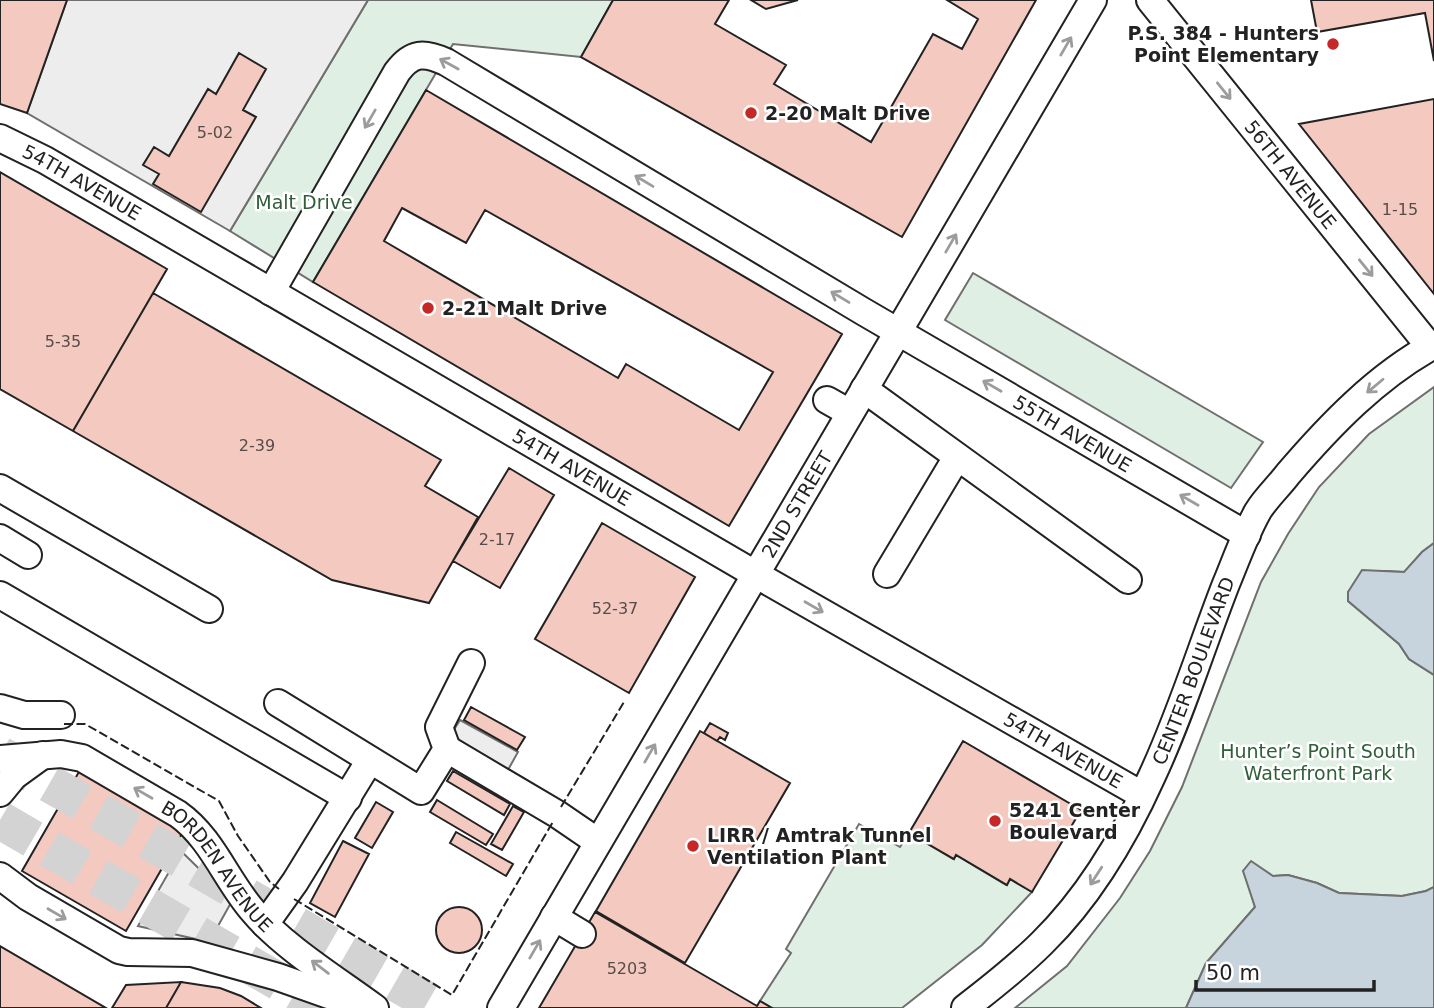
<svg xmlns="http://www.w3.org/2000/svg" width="1434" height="1008" font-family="'DejaVu Sans',sans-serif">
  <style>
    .green { fill: #e0efe3; stroke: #6f6f6f; stroke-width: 2 }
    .parking { fill: #ededed; stroke: #6f6f6f; stroke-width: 2 }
    .water { fill: #c7d3dd; stroke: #6f6f6f; stroke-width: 2 }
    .building { fill: #f3c9c0; stroke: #222; stroke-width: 2; fill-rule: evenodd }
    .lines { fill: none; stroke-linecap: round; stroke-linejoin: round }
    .highway-tunnel { stroke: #d3d3d3; stroke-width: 38; stroke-dasharray: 38 19; stroke-linecap: butt }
    .minor-casing { stroke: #222; stroke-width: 30 }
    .minor { stroke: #fff; stroke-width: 26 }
    .fence { stroke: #222; stroke-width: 2; stroke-dasharray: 9 3.5; stroke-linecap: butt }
    .oneway { stroke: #9c9c9c }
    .poi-dot { fill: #c62828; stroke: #fff; stroke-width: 2.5 }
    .labels { text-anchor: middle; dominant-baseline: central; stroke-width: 5; stroke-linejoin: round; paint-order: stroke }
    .number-label { font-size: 16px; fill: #564c4a }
    .poi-label { font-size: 19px; font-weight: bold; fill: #222; stroke: #fff; text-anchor: start }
    .street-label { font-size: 19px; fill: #222; stroke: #fff }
    .park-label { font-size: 19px; fill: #2f5e38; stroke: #fff }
  </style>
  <rect width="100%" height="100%" fill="#fff"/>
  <path class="green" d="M368 0H613L581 57 453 44 313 282 230 231Z
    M973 273 1263 442 1231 488 945 320Z
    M1434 387V543L1422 552 1405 572 1385 571 1348 592V601L1399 644 1409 659 1434 675V887L1426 891 1402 896 1339 893 1317 883 1288 875 1273 876 1244 871 1255 907 1206 963 1186 1008H1015L1067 966 1120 898 1150 851 1182 787 1261 582 1288 534 1319 487 1369 434Z
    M859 824 900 847 909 833 953 859 956 855 1006 885 1010 879 1032 892 982 945 902 1008H772L760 1001 791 953 786 949Z"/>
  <path class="parking" d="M67 0H368L230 231 27 113Z
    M460 720 518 752 499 786 440 752Z
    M181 851 232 901 209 942 138 926Z"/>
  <path class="water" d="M1434 543V675L1409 659 1399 644 1348 601V592L1362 570 1404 572 1422 552Z
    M1251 861 1273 876 1288 875 1317 883 1339 893 1402 896 1426 891 1434 887V1008H1186L1206 963 1255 907 1243 871Z"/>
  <path class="building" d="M0 0H67L27 113 0 104Z
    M613 0H729L715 24 786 65 774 84 871 142 933 34 962 49 978 19 947 0H1036L902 237 581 57Z
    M751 0H798L766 9Z
    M1311 0H1434V61L1425 13 1317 32Z
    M239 53 266 69 243 110 256 117 201 212 153 184 159 174 143 165 154 147 169 156 208 89 216 94Z
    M426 90 842 334 729 526 313 282ZM402 208 466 243 485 210 773 372 739 430 626 364 618 378 384 241Z
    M1434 99V294L1299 124Z
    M0 172 167 269 73 431 0 389Z
    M153 293 441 460 425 486 478 517 429 603 332 580 73 431Z
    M509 468 554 495 500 588 453 561Z
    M602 523 695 577 629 693 535 639Z
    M471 707 525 737 517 750 464 720Z
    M710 723 728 733 725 740 720 737 717 741 704 733Z
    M700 731 790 783 685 963 596 911Z
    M963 741 1081 810 1032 892 1010 879 1007 885 956 855 954 859 909 833Z
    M80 770 184 830 126 931 22 871Z
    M453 771 510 804 504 815 447 781Z
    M437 800 493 834 486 845 430 812Z
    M376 802 393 812 372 848 355 838Z
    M513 806 524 812 502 850 491 844Z
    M456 832 513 864 506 876 450 843Z
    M343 841 369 854 335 917 310 903Z
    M436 930a23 23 0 1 1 46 0a23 23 0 1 1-46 0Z
    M595 912 757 1006 760 1001 772 1008H539Z
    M0 946 106 1008H0Z
    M181 982 220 988 241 996 261 1008H166Z
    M181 982 166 1008H112L126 985Z"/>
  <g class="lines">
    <path class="highway-tunnel" d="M0 755 440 1008
      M0 820 324 1008"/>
    <defs>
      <g id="minor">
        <path id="s1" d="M1150 0 1430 347"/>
        <path id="s2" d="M0 138 45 160 100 192 755 574 1142 795"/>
        <path id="s3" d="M271 292 397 72C412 52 424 52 446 62L864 312 1247 535"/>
        <path d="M864 389 1128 580"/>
        <path d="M827 400 850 413"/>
        <path d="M0 488 209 609"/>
        <path d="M0 538 28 555"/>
        <path d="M887 574 957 457"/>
        <path d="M0 595 348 798"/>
        <path d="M278 703 421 791 447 749 439 727 471 663"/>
        <path d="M0 708 24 715H61"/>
        <path d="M447 749 557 814 598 842"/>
        <path id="s4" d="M0 759 61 754 82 758 178 814C212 838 226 880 253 911 282 946 337 980 375 1008"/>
        <path d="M0 793 14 776 43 755"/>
        <path d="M0 876 28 897 119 950 128 952 192 953 278 977 357 1005"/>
        <path d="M554 917 582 934"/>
        <path d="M265 924 295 882 370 760"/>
        <path id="s5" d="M501 1008 1093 0"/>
        <path id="s6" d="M965 1008C991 988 1018 967 1042 943 1089 897 1125 836 1152 776 1181 714 1201 648 1226 584 1236 560 1245 534 1258 511 1266 498 1279 486 1288 474 1330 425 1377 376 1434 345"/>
      </g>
    </defs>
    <use href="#minor" class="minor-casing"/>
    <use href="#minor" class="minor"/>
    <path class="fence" d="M64 724H85L219 801 238 836 270 882 279 889
      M561 807 624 702
      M294 899 452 995 554 820"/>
  </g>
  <defs><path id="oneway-shaft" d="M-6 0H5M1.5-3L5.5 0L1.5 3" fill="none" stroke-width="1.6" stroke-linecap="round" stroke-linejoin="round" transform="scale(1.75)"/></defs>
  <g class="oneway">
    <use href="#oneway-shaft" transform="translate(1066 46) rotate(-60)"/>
    <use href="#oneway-shaft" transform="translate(449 64) rotate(-151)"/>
    <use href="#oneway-shaft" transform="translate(1224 91) rotate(51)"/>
    <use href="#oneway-shaft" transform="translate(370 119) rotate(120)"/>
    <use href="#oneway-shaft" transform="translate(644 181) rotate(-149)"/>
    <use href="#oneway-shaft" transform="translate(951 243) rotate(-60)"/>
    <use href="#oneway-shaft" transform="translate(1366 268) rotate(51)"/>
    <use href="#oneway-shaft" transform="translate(840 297) rotate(-149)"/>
    <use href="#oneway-shaft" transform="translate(992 386) rotate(-150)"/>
    <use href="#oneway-shaft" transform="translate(1375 386) rotate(140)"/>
    <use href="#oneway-shaft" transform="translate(1189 500) rotate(-150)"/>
    <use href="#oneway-shaft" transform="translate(814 607) rotate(30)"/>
    <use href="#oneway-shaft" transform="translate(650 753) rotate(-60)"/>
    <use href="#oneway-shaft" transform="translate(143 793) rotate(-150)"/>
    <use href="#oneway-shaft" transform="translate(1096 876) rotate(123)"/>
    <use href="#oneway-shaft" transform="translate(57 914) rotate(30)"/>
    <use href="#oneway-shaft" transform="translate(535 949) rotate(-60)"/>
    <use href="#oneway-shaft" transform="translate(320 967) rotate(-143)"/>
  </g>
  <g class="poi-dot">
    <circle cx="1333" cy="44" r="7"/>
    <circle cx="751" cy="113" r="7"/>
    <circle cx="428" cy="308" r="7"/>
    <circle cx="995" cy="821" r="7"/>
    <circle cx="693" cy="846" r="7"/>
  </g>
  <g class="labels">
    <g class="number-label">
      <text x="215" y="132">5-02</text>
      <text x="1400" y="209">1-15</text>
      <text x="63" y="341">5-35</text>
      <text x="257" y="445">2-39</text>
      <text x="497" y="539">2-17</text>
      <text x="615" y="608">52-37</text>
      <text x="627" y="968">5203</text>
    </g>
    <g class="poi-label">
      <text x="1319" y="33" text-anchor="end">P.S. 384 - Hunters<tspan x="1319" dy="22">Point Elementary</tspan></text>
      <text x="765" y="113">2-20 Malt Drive</text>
      <text x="442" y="308">2-21 Malt Drive</text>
      <text x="1009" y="810">5241 Center<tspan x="1009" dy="22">Boulevard</tspan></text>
      <text x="707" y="835">LIRR / Amtrak Tunnel<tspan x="707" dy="22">Ventilation Plant</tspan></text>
    </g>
    <g class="street-label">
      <text stroke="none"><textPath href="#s1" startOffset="224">56TH AVENUE</textPath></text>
      <text stroke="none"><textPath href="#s2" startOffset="93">54TH AVENUE</textPath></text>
      <text stroke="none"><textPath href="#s3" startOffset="1038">55TH AVENUE</textPath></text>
      <text stroke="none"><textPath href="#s2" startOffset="660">54TH AVENUE</textPath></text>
      <text stroke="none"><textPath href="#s5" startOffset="584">2ND STREET</textPath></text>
      <text stroke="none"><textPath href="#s6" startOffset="415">CENTER BOULEVARD</textPath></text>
      <text stroke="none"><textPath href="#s2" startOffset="1227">54TH AVENUE</textPath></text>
      <text stroke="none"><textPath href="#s4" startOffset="259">BORDEN AVENUE</textPath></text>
    </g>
    <g class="park-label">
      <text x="304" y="202">Malt Drive</text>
      <text x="1318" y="751">Hunter’s Point South<tspan x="1318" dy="22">Waterfront Park</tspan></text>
    </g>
  </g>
  <path d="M1196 980v10h178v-10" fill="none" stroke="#222222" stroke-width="3.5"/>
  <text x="1206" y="980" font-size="21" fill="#222222" stroke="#ffffff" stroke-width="5" paint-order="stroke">50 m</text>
</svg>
